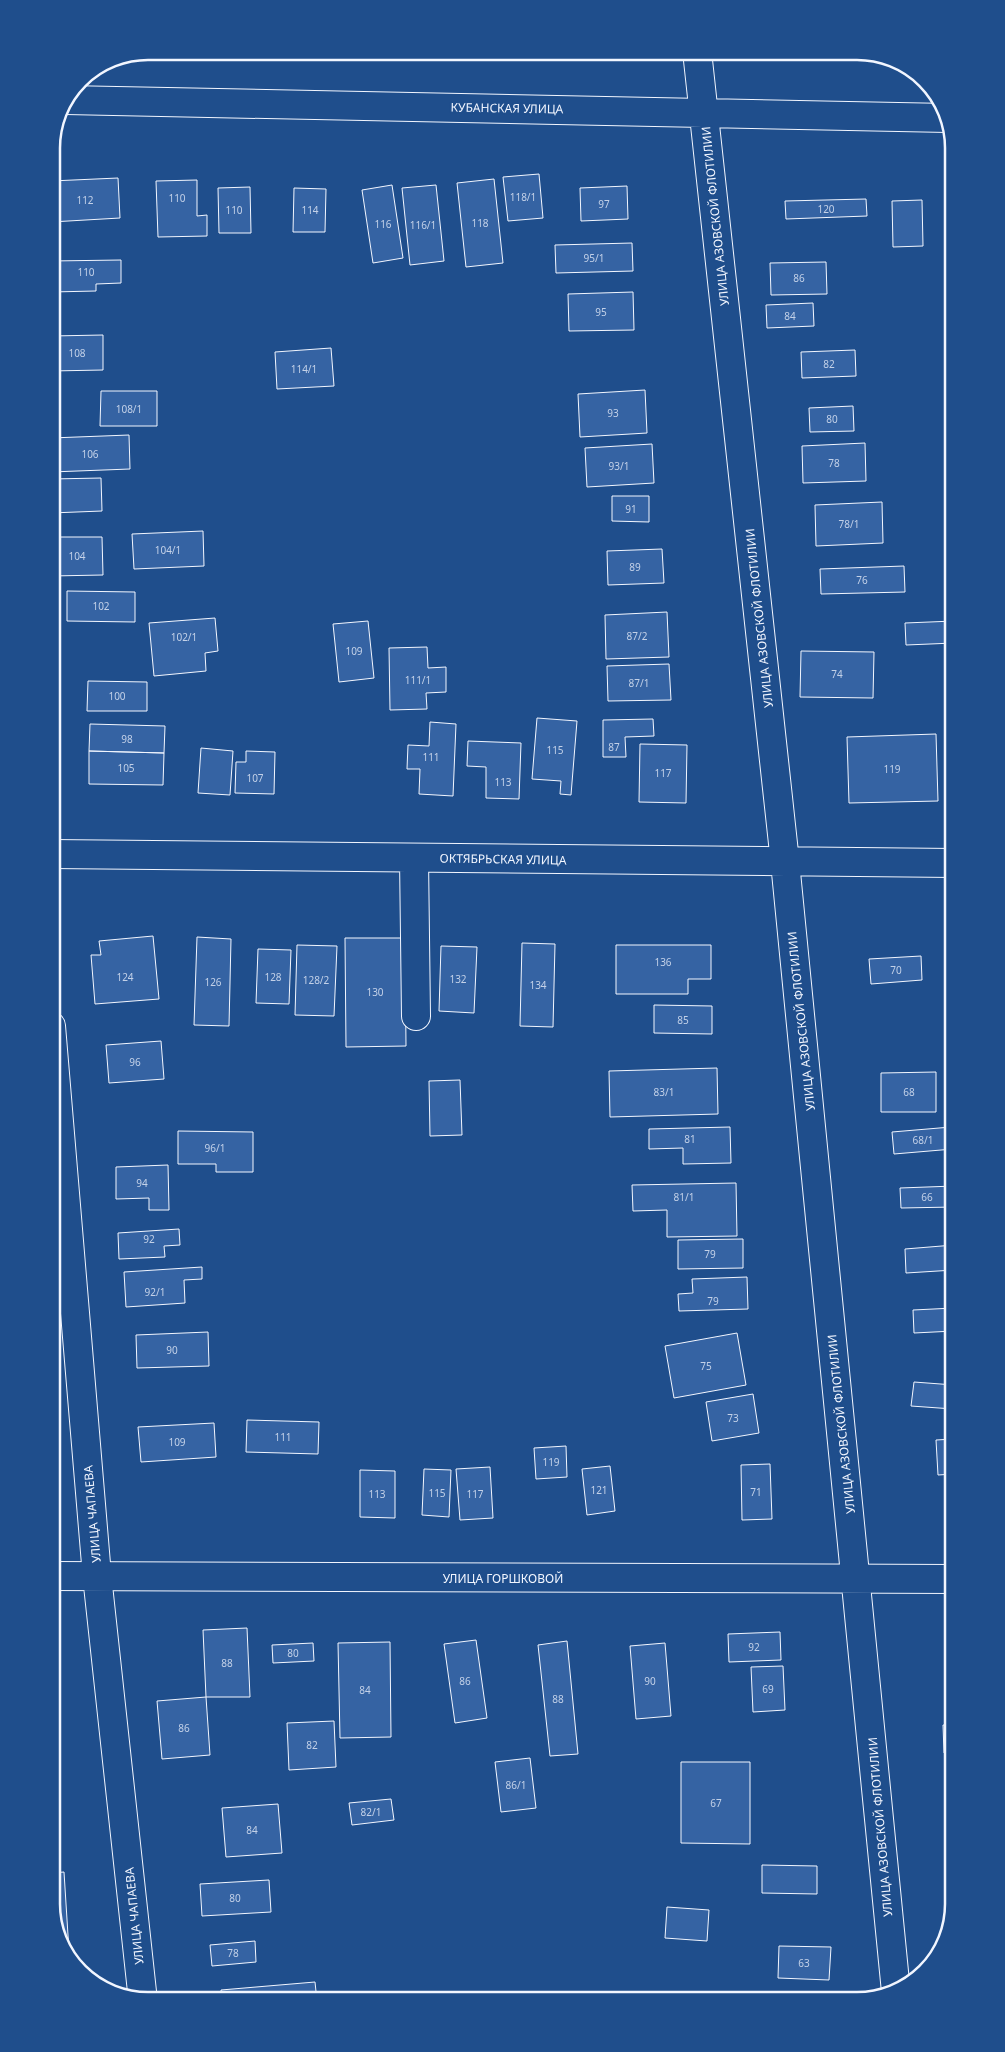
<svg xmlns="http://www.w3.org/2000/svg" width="1005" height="2052" font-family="'Noto Sans',sans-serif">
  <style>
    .building { fill: #3563a3; stroke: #f2f6ff }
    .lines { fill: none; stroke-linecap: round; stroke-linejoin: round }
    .minor-casing { stroke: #f2f6ff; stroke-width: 30 }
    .minor { stroke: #1f4e8c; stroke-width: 28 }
    .labels { text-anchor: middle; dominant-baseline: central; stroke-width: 4; stroke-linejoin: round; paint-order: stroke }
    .number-label { font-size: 10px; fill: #c3d1e8 }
    .street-label { font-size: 12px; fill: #f2f6ff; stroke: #1f4e8c }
    .rim { fill: none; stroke: #f2f6ff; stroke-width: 2.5 }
  </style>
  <rect width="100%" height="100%" fill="#1f4e8c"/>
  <path class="building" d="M754 51H812L813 59 754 60Z
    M539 174 543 218 508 221 503 177Z
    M118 178 120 218 51 222V181Z
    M494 179 503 263 466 267 457 183Z
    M197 180V216L207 215V236L158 237 156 181Z
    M392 185 403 258 373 263 362 190Z
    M436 185 444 261 410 265 402 188Z
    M627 186 628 219 581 221 580 188Z
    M250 187 251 233H219L218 188Z
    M294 188 326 189 325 232H293Z
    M866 199 867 216 786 219 785 201Z
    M922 200 923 246 893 247 892 201Z
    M632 243 633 271 556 273 555 245Z
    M121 260V283L96 284V291L51 292V261Z
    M826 262 827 294 771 295 770 263Z
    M633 292 634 330 569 331 568 294Z
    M813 303 814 326 767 328 766 305Z
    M103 335V370L51 371V336Z
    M331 348 334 386 277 389 275 352Z
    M855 350 856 376 802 378 801 352Z
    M645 390 647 433 580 437 578 394Z
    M101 391H157V426H100Z
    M853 406 854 431 810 432 809 408Z
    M129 435 130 469 51 472V438Z
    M865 443 866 481 803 483 802 446Z
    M652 444 654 483 587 487 585 448Z
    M101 478 102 511 51 513V479Z
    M612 496H649V522L612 521Z
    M882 502 883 543 816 546 815 505Z
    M203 531 204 566 134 569 132 534Z
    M51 537H102L103 575 51 576Z
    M662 549 664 583 608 585 607 551Z
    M904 566 905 592 821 594 820 569Z
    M67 591 135 592V622L67 621Z
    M667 612 669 657 606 659 605 615Z
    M215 618 218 651 205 653 206 671 154 676 149 623Z
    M368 621 374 678 339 682 333 624Z
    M954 621V643L906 645 905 623Z
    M427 647 428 668 446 667V692L426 693 427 709 390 710 389 648Z
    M801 651 874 652 873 698 800 697Z
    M669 664 671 700 608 701 607 666Z
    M88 681 147 682V711H87Z
    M537 718 577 721 571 795 560 794 561 781 532 779Z
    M653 719 654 736 625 737 626 757H603V720Z
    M430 722 456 724 453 796 419 794 420 769H407L408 745 429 746Z
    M90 724 165 726 164 753 89 751Z
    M936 734 938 801 849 803 847 737Z
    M468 741 521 743 519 799 486 798V767L467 766Z
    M640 744 687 745 686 803 639 802Z
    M201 748 233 751 230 795 198 793Z
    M89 751 164 753 163 785 89 784Z
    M246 751 275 752 274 794 235 793 236 762H246Z
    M153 936 159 999 95 1004 91 955H101L99 941Z
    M197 937 231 939 229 1026 194 1025Z
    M345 938H405L406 1046 346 1047Z
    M522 943 555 944 553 1027 520 1026Z
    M297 945 337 946 334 1016 295 1015Z
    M616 945H711V979H688V994H616Z
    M441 946 477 947 474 1013 439 1011Z
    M258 949 291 950 289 1004 256 1003Z
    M921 956 922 980 871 984 869 959Z
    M948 957H954V1013Z
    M654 1005 712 1006V1034L654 1033Z
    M161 1041 164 1079 109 1083 106 1045Z
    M717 1068 718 1114 610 1117 609 1071Z
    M936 1072V1112H881V1073Z
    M460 1080 462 1135 430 1136 429 1081Z
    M730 1127 731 1163 683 1164V1148L649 1149V1129Z
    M951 1127 953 1149 894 1154 892 1132Z
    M178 1131 253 1132V1172H216V1164H178Z
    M168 1165 169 1210H149V1198L116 1199V1167Z
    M736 1183 737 1236 667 1237V1210L633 1211 632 1185Z
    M954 1186V1207L901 1208 900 1188Z
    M179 1229 180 1245 164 1246 165 1257 119 1259 118 1233Z
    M743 1239V1268L678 1269V1240Z
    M954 1245V1270L906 1273 905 1249Z
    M202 1267V1279L184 1280 185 1303 126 1307 124 1272Z
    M747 1277 748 1309 679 1311 678 1294 693 1293 692 1279Z
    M954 1308V1331L914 1333 913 1310Z
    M208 1332 209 1366 137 1368 136 1335Z
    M737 1333 746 1385 674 1398 665 1346Z
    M914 1382 954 1385 953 1409 911 1406Z
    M753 1394 759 1433 712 1441 706 1402Z
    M247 1420 319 1422 318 1454 246 1452Z
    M214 1423 216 1457 141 1462 138 1427Z
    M954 1439V1474L938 1475 936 1440Z
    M566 1446 567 1477 536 1479 534 1448Z
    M770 1464 772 1519 742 1520 741 1465Z
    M610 1466 615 1511 587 1515 582 1469Z
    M490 1467 493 1518 460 1520 456 1469Z
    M424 1469 451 1470 449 1517 422 1515Z
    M360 1470 395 1471V1518L360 1517Z
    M247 1628 250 1697H206L203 1630Z
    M780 1632 781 1660 729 1662 728 1634Z
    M476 1640 487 1718 455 1723 444 1644Z
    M567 1641 578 1754 550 1756 538 1645Z
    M390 1642 391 1737 340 1738 338 1643Z
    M313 1643 314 1661 273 1663 272 1645Z
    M665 1643 671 1716 636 1719 630 1646Z
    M951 1647H954V1690H952Z
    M783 1666 785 1710 753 1712 751 1667Z
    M206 1697 210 1755 162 1759 157 1701Z
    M334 1721 336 1767 289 1770 287 1723Z
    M943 1725H954V1753H944Z
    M530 1758 536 1808 501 1812 495 1762Z
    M681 1762H750V1844L681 1843Z
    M391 1799 394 1820 352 1825 349 1803Z
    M278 1804 282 1853 226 1857 222 1808Z
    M762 1865 817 1866V1894L762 1893Z
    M64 1872 69 1951H67L59 1940 51 1904V1873Z
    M269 1880 271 1912 202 1916 200 1884Z
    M667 1907 709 1910 707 1941 665 1938Z
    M255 1941 256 1962 212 1966 210 1945Z
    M779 1946 831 1947 829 1980 778 1978Z
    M315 1982 317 2001H222L221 1990Z"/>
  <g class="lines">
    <defs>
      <path id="minor" d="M697 51 785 862 896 1992
        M66 100 948 118
        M51 854 954 863
        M414 858 416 1016
        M51 1026 97 1576 143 2001
        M51 1576 954 1579"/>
    </defs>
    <use href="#minor" class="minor-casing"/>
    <use href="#minor" class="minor"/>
  </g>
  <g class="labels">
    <g class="number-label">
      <text x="523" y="197">118/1</text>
      <text x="177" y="198">110</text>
      <text x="85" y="200">112</text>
      <text x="604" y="204">97</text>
      <text x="826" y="209">120</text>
      <text x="234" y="210">110</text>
      <text x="310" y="210">114</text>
      <text x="480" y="223">118</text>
      <text x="383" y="224">116</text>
      <text x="423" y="225">116/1</text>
      <text x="594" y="258">95/1</text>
      <text x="86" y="272">110</text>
      <text x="799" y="278">86</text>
      <text x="601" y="312">95</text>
      <text x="790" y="316">84</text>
      <text x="77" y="353">108</text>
      <text x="829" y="364">82</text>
      <text x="304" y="369">114/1</text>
      <text x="129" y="409">108/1</text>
      <text x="613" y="413">93</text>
      <text x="832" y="419">80</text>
      <text x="90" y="454">106</text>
      <text x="834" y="463">78</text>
      <text x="619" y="466">93/1</text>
      <text x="631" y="509">91</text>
      <text x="849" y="524">78/1</text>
      <text x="168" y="550">104/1</text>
      <text x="77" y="556">104</text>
      <text x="635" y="567">89</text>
      <text x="862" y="580">76</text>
      <text x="101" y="606">102</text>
      <text x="637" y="636">87/2</text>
      <text x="184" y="637">102/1</text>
      <text x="354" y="651">109</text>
      <text x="837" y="674">74</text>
      <text x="418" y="680">111/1</text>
      <text x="639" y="683">87/1</text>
      <text x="117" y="696">100</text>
      <text x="127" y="739">98</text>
      <text x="614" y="747">87</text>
      <text x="555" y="750">115</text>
      <text x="431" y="757">111</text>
      <text x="126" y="768">105</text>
      <text x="892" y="769">119</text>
      <text x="663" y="773">117</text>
      <text x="255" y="778">107</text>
      <text x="503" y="782">113</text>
      <text x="663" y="962">136</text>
      <text x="896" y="970">70</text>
      <text x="125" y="977">124</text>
      <text x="273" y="977">128</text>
      <text x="458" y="979">132</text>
      <text x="316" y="980">128/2</text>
      <text x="213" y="982">126</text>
      <text x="538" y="985">134</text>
      <text x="375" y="992">130</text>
      <text x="683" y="1020">85</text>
      <text x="135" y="1062">96</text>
      <text x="664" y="1092">83/1</text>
      <text x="909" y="1092">68</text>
      <text x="690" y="1139">81</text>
      <text x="923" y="1140">68/1</text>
      <text x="215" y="1148">96/1</text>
      <text x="142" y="1183">94</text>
      <text x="684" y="1197">81/1</text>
      <text x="927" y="1197">66</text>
      <text x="149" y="1239">92</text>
      <text x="710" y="1254">79</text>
      <text x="155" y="1292">92/1</text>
      <text x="713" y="1301">79</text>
      <text x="172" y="1350">90</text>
      <text x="706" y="1366">75</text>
      <text x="733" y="1418">73</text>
      <text x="283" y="1437">111</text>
      <text x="177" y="1442">109</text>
      <text x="551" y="1462">119</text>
      <text x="599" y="1490">121</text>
      <text x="756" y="1492">71</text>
      <text x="437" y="1493">115</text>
      <text x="377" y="1494">113</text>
      <text x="475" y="1494">117</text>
      <text x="754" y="1647">92</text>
      <text x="293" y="1653">80</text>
      <text x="227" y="1663">88</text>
      <text x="465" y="1681">86</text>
      <text x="650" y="1681">90</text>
      <text x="768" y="1689">69</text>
      <text x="365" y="1690">84</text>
      <text x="558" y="1699">88</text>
      <text x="184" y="1728">86</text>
      <text x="312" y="1745">82</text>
      <text x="516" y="1785">86/1</text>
      <text x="716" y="1803">67</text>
      <text x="371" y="1812">82/1</text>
      <text x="252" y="1830">84</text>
      <text x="235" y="1898">80</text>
      <text x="233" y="1953">78</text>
      <text x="804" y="1963">63</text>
    </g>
    <g class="street-label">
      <text transform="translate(507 108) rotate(1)">КУБАНСКАЯ УЛИЦА</text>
      <text transform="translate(715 216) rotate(-96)">УЛИЦА АЗОВСКОЙ ФЛОТИЛИИ</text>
      <text transform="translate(759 618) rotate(-96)">УЛИЦА АЗОВСКОЙ ФЛОТИЛИИ</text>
      <text transform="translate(503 859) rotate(1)">ОКТЯБРЬСКАЯ УЛИЦА</text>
      <text transform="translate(801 1021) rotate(-96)">УЛИЦА АЗОВСКОЙ ФЛОТИЛИИ</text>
      <text transform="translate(841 1424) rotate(-96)">УЛИЦА АЗОВСКОЙ ФЛОТИЛИИ</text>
      <text transform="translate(92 1514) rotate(-95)">УЛИЦА ЧАПАЕВА</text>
      <text x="503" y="1578">УЛИЦА ГОРШКОВОЙ</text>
      <text transform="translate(880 1827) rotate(-95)">УЛИЦА АЗОВСКОЙ ФЛОТИЛИИ</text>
      <text transform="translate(134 1916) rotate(-96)">УЛИЦА ЧАПАЕВА</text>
    </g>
  </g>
  <path d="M0 0H1005V2052H0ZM148 60H857A88 88 0 0 1 945 148V1904A88 88 0 0 1 857 1992H148A88 88 0 0 1 60 1904V148A88 88 0 0 1 148 60Z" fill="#1f4e8c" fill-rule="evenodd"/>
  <path class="rim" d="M148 60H857A88 88 0 0 1 945 148V1904A88 88 0 0 1 857 1992H148A88 88 0 0 1 60 1904V148A88 88 0 0 1 148 60Z"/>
</svg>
